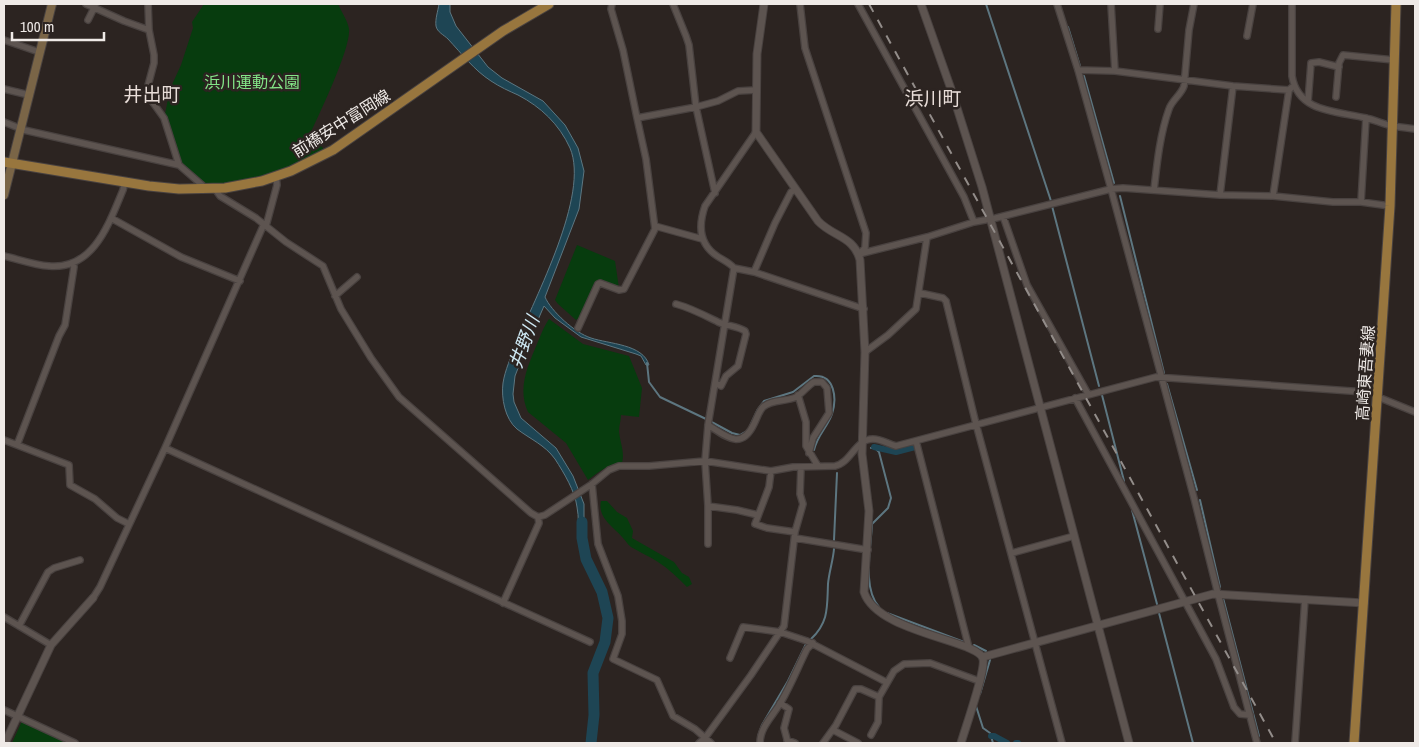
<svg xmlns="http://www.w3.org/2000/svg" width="1419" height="747" font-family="'Archivo Narrow','Noto Sans JP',sans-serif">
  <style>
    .green { fill: #073c0e }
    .water { fill: #1e4554; stroke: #5d7680 }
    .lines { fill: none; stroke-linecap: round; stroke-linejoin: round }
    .stream { stroke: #5d7680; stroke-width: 2 }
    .canal { stroke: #1e4554; stroke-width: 6 }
    .river { stroke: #1e4554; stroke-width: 11 }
    .minor-casing { stroke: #494240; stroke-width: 8 }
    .tertiary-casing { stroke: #494240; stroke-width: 9 }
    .secondary-casing { stroke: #494240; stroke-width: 10 }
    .primary-casing { stroke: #494240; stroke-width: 11 }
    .minor { stroke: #5d5450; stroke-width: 5.5 }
    .tertiary { stroke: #5d5450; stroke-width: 7 }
    .secondary { stroke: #7a6547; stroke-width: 8 }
    .primary { stroke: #98763e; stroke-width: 9 }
    .rail { stroke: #938d8a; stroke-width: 2; stroke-dasharray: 9 9; stroke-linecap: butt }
    .labels { text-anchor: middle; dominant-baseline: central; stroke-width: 5; stroke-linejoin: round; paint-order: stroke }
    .park-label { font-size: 16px; fill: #83e487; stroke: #2c2421 }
    .street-label { font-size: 16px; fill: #efeae7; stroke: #2c2421 }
    .water-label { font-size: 18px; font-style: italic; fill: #cfe9f4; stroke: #2c2421 }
    .quarter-label { font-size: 19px; fill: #e9ded9; stroke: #2c2421 }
  </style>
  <rect width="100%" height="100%" fill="#2c2421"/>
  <path class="green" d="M204 4H338C341 11 348 21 349 29 351 48 320 112 311 132L325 151 275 174 209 186 204 184 182 164 165 114 170 89 181 65 193 28 192 22Z
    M577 245 615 261 619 288 601 280 597 281 580 317 576 320 558 304 555 300Z
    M549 319 583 344 629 356 642 388 639 417 621 415C621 420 619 426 619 431 620 443 625 452 622 463 608 464 599 472 588 480L566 443 528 412C517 388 528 366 537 344 541 335 543 328 549 319Z
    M601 501H607L617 512 627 518 633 531 632 538 674 562 682 573 689 577 692 584 687 587C678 578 669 569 658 562 649 556 639 552 631 547 627 544 626 541 623 538 614 527 597 518 601 501Z
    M22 721 70 743H12Z"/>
  <path class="water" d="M439 4H450V12L456 26 488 67 502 78 543 101 565 125 578 148 584 171 579 209 545 297C551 311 575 333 591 338 609 344 643 344 649 365H646L641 356 636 354 581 337 555 318 544 306 527 345 515 376 513 394 514 402 521 418 556 448 573 476 584 504V537H579C578 527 579 517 577 507 575 491 564 473 555 459 545 445 530 439 517 429 505 419 501 398 503 383 505 370 511 357 516 344 535 297 590 195 570 148 559 124 541 107 518 95 509 91 500 87 491 81 474 70 462 54 448 39 444 35 437 32 436 26 435 19 438 11 439 4Z"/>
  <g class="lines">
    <path class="stream" d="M986 4 1051 201
      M1068 27 1080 66
      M1084 76 1114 183
      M1120 196 1164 373
      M1052 206 1099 386
      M647 363 649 382 660 397 706 419 732 433 740 435 745 432
      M1167 384 1197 490
      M1102 395 1124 481
      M750 426 758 409 764 401 793 392 814 376C835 374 837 399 832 414 827 428 818 434 814 450
      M871 448 874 447 879 452 891 498 888 508 872 524C871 548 862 588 879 607
      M1200 500 1220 587
      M1132 510 1157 604
      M834 540 837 473
      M1223 598 1259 736
      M887 613 964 642
      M1159 613 1193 743
      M811 639C829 622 827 607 828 584 829 572 833 561 834 549
      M974 645 986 651
      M980 694 990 660
      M976 706 983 728 990 733 993 743
      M758 736 762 725 788 681 806 644"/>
    <path class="canal" d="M874 447 896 452 915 447
      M991 736H994L1007 743
      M1016 743H1018"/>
    <path class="river" d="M582 522V538L586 559 602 592 608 618 605 642 593 673 594 715 591 743"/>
    <defs>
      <path id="minor" d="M86 4 124 21 149 30
        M148 4 149 30 154 55V63L146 93 164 118 179 165 202 185 205 189
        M673 4 686 36 689 45 696 107 715 193
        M800 4 805 48 866 233 865 248 860 253
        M858 4 964 197 974 222
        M1057 4 1078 70 1111 189 1194 498 1218 594 1257 743
        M1111 4 1115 71
        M1292 4V76C1298 113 1337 111 1366 118 1375 120 1383 124 1392 126 1400 127 1408 128 1415 129
        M88 20 95 6
        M1158 29 1160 4
        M1247 36 1253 4
        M4 40 39 52
        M1078 70 1115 71 1233 86 1289 90
        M4 89 29 95
        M1336 97 1339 63 1343 55 1394 60
        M1308 102 1311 63 1319 62 1339 67
        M637 118 696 107 718 101 738 91 756 90
        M4 122 24 130 179 165
        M215 189 220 196 256 218 286 242 323 266 341 309 371 358 399 397 531 513 538 517 545 515 592 484 609 470 619 466H649L705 461 771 471 793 467 835 466C851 463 855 439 873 439 881 439 888 444 896 446L1156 377 1379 393
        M1154 190C1157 163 1160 134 1169 109 1172 100 1181 95 1184 86L1189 30 1194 4
        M1220 195 1233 86
        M1273 196 1289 90 1291 88
        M1361 202 1366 118
        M1003 216 1027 285 1088 394
        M111 218 181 257 240 281
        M266 226 277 185 276 176
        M655 226 702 239
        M859 254 927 237 974 222 996 218 1111 189 1123 188 1220 195 1273 196 1333 202H1361L1390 206
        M4 256C18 259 34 265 49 266 94 270 109 223 123 190L125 182
        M734 268 754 272 864 309
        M754 272 775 223 791 192 795 190
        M920 293 943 298 946 301 976 424 1062 743
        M335 296 357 277
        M676 304C691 308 704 315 718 322 727 326 737 326 745 331L746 334 738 366 726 376 721 386 715 383
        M578 328 598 284 600 283 619 290 624 289 655 229 646 159 637 118 623 50 611 9 612 4
        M865 352 888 335 916 309 927 237
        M798 395 806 422V446L818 466
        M1378 397 1415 412
        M1075 398 1216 659 1234 707 1240 714 1250 715
        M708 425C726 436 741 451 754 424 757 418 759 411 763 407 772 399 786 402 796 397 803 393 807 386 814 382H822L827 388 829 413 813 438 809 453
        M4 440 69 465 70 485 95 499 117 518 129 524
        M916 441 969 648
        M17 445 59 336 65 325 74 267 73 263
        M165 448 590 642
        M771 471 769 487 755 524 767 528 795 532
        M592 484 598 544 618 596 622 621V634L613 659 657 680 673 716 695 729 711 743
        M708 506 737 510 758 515
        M795 538 868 550
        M708 544V506L705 461 708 425 734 268C730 263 723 260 717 256 699 244 698 226 705 206L756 132
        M1012 553 1074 536
        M93 598 100 587 165 448 264 224
        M503 603 539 523 538 517
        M4 617 51 645
        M19 626 48 572 54 568 80 560
        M730 658 743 627 780 632 807 641 886 682
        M780 703 789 709 784 728 788 743
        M4 710 75 743
        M833 730 858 743
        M871 735 878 722 879 697 894 671 904 664 930 663 979 681
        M787 740 795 743
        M699 743 705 738 751 675 784 626 795 532 803 504 800 494 801 467
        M760 743C760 727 773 716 781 702 791 685 798 667 807 649L813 643
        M823 743 836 725 855 689H861L879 697
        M1295 743 1305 599"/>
      <path id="tertiary" d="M764 4 757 54 756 132 818 221C833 237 854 236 860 260L865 352 862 454 869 511 864 592C877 633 979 640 983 659 986 670 965 729 961 743
        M921 4 951 89 982 187 1129 743
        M983 657 1213 594 1364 603
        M5 743 51 645 93 598"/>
      <path id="secondary" d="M4 195 52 4"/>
      <path id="primary" d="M4 162 149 186 179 189 225 188 262 181 291 171 333 150 503 31 549 4
        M1354 743 1390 206 1396 4"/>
    </defs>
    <use href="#minor" class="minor-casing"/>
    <use href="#tertiary" class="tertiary-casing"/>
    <use href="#secondary" class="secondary-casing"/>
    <use href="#primary" class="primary-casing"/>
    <use href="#minor" class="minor"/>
    <use href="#tertiary" class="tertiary"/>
    <use href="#secondary" class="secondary"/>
    <use href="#primary" class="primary"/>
    <path class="rail" d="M869 4 1276 743"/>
  </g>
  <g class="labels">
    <g class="park-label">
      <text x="252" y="82">浜川運動公園</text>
    </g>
    <g class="street-label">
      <text transform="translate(341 123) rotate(-32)">前橋安中富岡線</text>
      <text transform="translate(1365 373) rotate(-86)">高崎東吾妻線</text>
    </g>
    <g class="water-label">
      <text transform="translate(524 342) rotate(-70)">井野川</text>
    </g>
    <g class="quarter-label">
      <text x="152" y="94">井出町</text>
      <text x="933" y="98">浜川町</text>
    </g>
  </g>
  <rect width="1419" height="747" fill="none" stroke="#efeae7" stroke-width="10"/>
  <path d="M12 32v8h92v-8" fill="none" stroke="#efeae7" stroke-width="2.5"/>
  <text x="20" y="32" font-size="15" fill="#efeae7" stroke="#2c2421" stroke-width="4" paint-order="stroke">100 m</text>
</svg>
